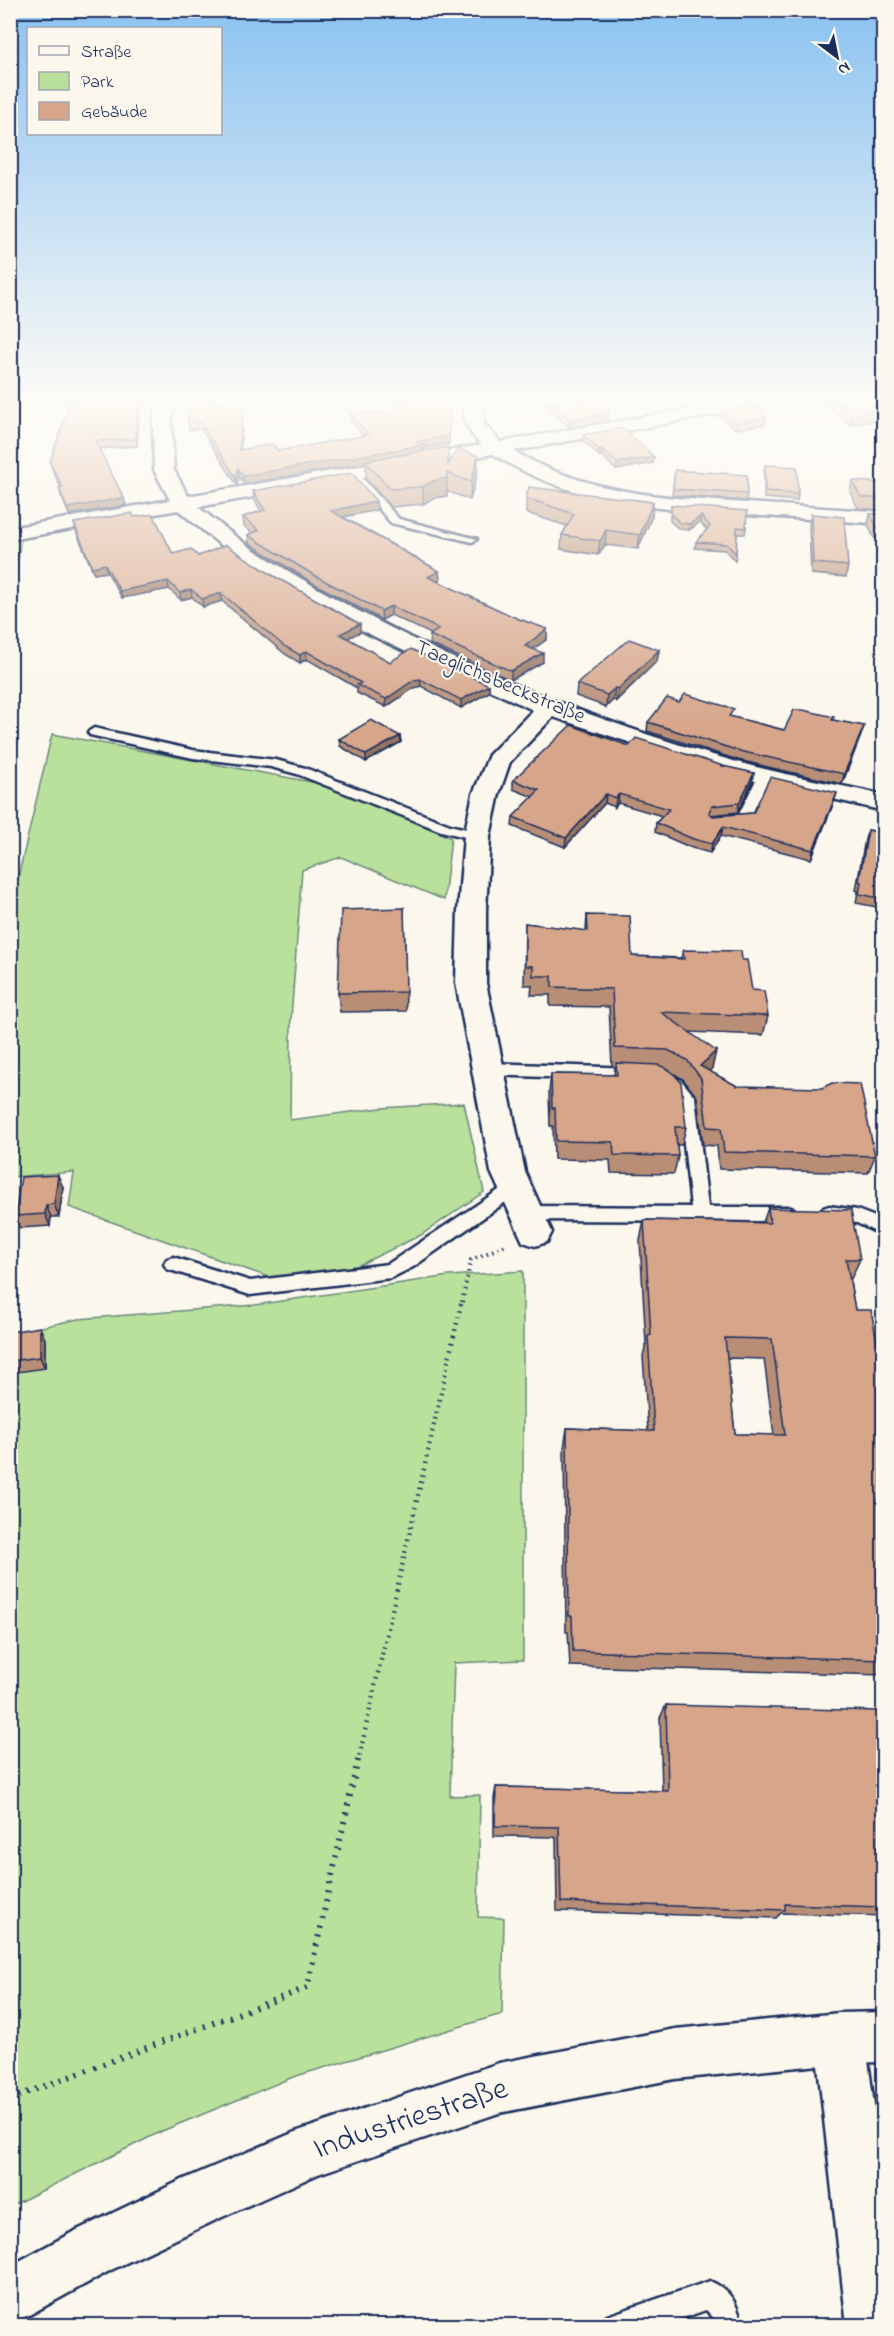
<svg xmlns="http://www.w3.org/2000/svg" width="894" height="2336" font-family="'Indie Flower',sans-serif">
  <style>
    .green { fill: #b9e19c; stroke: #6a887d; stroke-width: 1.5 }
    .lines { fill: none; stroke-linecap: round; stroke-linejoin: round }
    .lane-casing { stroke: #1b2f5e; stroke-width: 5 }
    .street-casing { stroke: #1b2f5e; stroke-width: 5 }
    .secondary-casing { stroke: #1b2f5e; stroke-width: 5 }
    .path-far2 { stroke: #1b2f5e; stroke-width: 4; stroke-dasharray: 1.5 4.5; stroke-linecap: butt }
    .path-far1 { stroke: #1b2f5e; stroke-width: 4.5; stroke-dasharray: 1.5 5; stroke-linecap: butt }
    .path { stroke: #1b2f5e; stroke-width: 6; stroke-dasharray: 2 7; stroke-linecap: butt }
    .lane { fill: #fbf7ec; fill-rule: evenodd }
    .street { fill: #fbf7ec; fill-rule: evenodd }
    .secondary { fill: #fbf7ec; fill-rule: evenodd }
    .wall { fill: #b98e77; stroke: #1b2f5e; stroke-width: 1.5; fill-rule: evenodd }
    .shaded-wall { fill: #967461; stroke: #1b2f5e; stroke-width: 1.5 }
    .building { fill: #d7a58a; stroke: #1b2f5e; stroke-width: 1.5; fill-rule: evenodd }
    .labels { text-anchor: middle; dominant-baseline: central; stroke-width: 4.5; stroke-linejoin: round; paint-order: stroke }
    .far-street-label { font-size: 22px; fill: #1b2f5e; stroke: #fbf7ec }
    .near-street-label { font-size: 32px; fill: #1b2f5e; stroke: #fbf7ec }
  </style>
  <rect width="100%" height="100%" fill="#fbf7ec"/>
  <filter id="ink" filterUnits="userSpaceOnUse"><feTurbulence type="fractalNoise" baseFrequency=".0167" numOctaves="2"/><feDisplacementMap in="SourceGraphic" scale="12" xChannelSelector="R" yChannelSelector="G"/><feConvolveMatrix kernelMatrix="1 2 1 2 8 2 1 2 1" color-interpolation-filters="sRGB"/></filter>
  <g filter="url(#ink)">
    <path class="green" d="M10 482 21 541 11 607H10Z
      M52 734 317 783 392 811 451 838 444 900 341 857 302 870 291 1019 290 1120 381 1108 464 1103 484 1192 421 1235 355 1267 274 1279 69 1207 74 1172 11 1177V907Z
      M523 1271V1660L454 1663 450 1796 480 1795 478 1917 504 1918 502 2014 293 2077 162 2131 11 2206 10 1334 78 1319 255 1305 449 1276Z"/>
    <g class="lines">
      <defs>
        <path id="lane" d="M351 472H357L399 519 477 539 472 542 391 523 351 476Z
          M94 728 193 750 276 760 305 768 450 825 482 833 484 836 477 840 441 831 297 774 271 767 193 758 90 735 88 732Z
          M764 772 770 776 749 821 723 822 721 819 723 816 739 814 758 776Z
          M488 1063 634 1068 640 1070 642 1074 640 1078 634 1080 488 1075 483 1073 480 1069 483 1065Z
          M663 1071 681 1080 695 1097 708 1207H788L794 1209 796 1214 794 1219 788 1221 525 1220 519 1218 517 1213 519 1208 525 1206 691 1207 679 1099C673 1092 659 1084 655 1077L657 1073Z
          M514 1180 520 1182 522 1187 520 1192 413 1267 391 1278 250 1295 167 1269 164 1264 167 1259 173 1257 250 1281 388 1264Z
          M829 1206 857 1210 883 1220 884 1236 857 1223 823 1218 821 1213 823 1208Z
          M710 2281C731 2290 738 2305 742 2326H714L713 2317 706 2310 660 2326H603L607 2316Z"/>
        <path id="street" d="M158 402H176L171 420 174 470 188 496 481 445C469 432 461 420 466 402H484V423L500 442 727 402H766L763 406 757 407 514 451C585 494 666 498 747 503 792 506 838 509 884 512V524C838 521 792 518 747 515 654 509 574 505 493 454L198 507C217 521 236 538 256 551 401 644 572 715 737 762 785 775 835 784 884 795V811L722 773 553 717 510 762 499 794 490 836 486 911V983L525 1172 552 1232 547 1242 535 1246 523 1242 491 1172 456 983 458 911 464 836 473 794 489 755 533 710C434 664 330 622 239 558 218 544 198 526 178 510L10 540V528L170 500 154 470 153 420Z
          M840 2013 858 2020 865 2038 884 2180V2326H847L815 2038 822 2020Z"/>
        <path id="secondary" d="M884 2012V2062L840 2063 675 2079 499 2113 318 2174 220 2218 111 2270 29 2315 10 2323V2266L73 2232 182 2180 295 2132 499 2063 675 2029 840 2013Z"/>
      </defs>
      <use href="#lane" class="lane-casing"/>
      <use href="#street" class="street-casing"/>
      <use href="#secondary" class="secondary-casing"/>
      <path class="path-far2" d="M462 1302 471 1260 508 1244"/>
      <path class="path-far1" d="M358 1762 462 1300"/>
      <path class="path" d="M10 2099 307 1988 358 1760"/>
      <use href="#lane" class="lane"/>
      <use href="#street" class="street"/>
      <use href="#secondary" class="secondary"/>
    </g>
    <path class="wall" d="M67 402H144L139 417 137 446 99 449 126 505 69 515 61 496 59 488H61L52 469 50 462 68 410 67 404Z
      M188 402H244L240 450 278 451 363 436 351 421V413L449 444 424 448V451L448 463 478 456 477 474 470 500 447 491V496L433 498 423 504 391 507 366 479V463L244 484 239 476 237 485 201 429 189 430 188 422Z
      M544 402H602L609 413V421L569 428Z
      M820 402H884L850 425Z
      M721 410 765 424 735 429 720 416Z
      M583 435 653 463 616 470 602 456H599L583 441Z
      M765 465 798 494 797 501 764 498V471Z
      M675 470 747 494 746 501 672 495Z
      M852 481 884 483V510L858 508 850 492Z
      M253 491 376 501 377 510 343 517 439 571 440 580 437 581 516 618 547 629V639L533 649 543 662 511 680 430 644V635L431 634 391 615 382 620 313 583 249 543 248 535 252 533 244 526 243 517 261 511 254 499Z
      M526 498 653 502 652 516 638 549 605 545 598 555 561 549 562 535 567 526 526 513Z
      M671 505 746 528 745 534H737L736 554 735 561 725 550 695 548 696 542 707 530 700 522 689 530 679 529 670 521Z
      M811 514 848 566 846 577 811 574 809 525Z
      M870 514H884V539L874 538 868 525Z
      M134 517 173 554 198 556 272 575 360 632 347 638 390 662 489 685V692L461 708 421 686 414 688 386 707 357 693V688L307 659 300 663 285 654 222 601 203 607 192 597 181 600 169 589 122 598 107 572 94 574 76 531 74 523Z
      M659 650 657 661 616 701 613 700 606 707 576 696 577 684Z
      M679 702 733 717 784 730 833 720 864 726 861 735 842 784 738 760 647 731 648 722Z
      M400 736 401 742 366 762 340 746 339 739Z
      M629 746 754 773 752 782 738 812 711 815 713 816 753 813 834 802 811 859 721 836 710 853 692 848 655 832 656 823 662 816 618 803 615 807 605 803 565 847 512 826 513 817 533 797 513 789V780Z
      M884 774V793L881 792Z
      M881 803H884V915H881L882 908 856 903 858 891 856 890 865 839 868 830 875 831 878 812Z
      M404 908 406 1011 340 1012 338 993Z
      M587 915 632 956 681 958 683 950 742 960 752 990 768 1016 763 1035 689 1032 712 1069 709 1071 737 1086 875 1156 868 1173 719 1169 717 1146 703 1145 697 1097 683 1079 673 1073 686 1127 682 1145H677L678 1156 674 1174 611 1173 610 1160 554 1159 553 1126H550L549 1092 551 1074 614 1075 615 1067 612 1066 609 1007 550 1006V995H531L532 985H524L525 923 586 931Z
      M63 1187 59 1217H51L50 1226 20 1228 15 1216Z
      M768 1208 860 1259 850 1281 855 1310 880 1359 884 1360V1675L570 1666 568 1632H566L564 1448 567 1428 648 1431 643 1356 646 1344 640 1241 644 1220 763 1222ZM727 1358 764 1359 774 1435 735 1434Z
      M10 1332 45 1339V1368L10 1373Z
      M666 1705 884 1747V1916L781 1913 776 1918 557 1911 556 1837 494 1836V1798L496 1787 662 1791 660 1718Z"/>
    <path class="shaded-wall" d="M140 402H144L139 417 137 446 136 439 137 410Z
      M243 402H244L240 458 239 450Z
      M450 402 449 444 424 448V453L365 461 366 463 244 484 243 476 416 442Z
      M671 402H687L671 404Z
      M706 402H719L705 404Z
      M608 408V413H609V421L569 428 570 420Z
      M884 409V419L850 425 852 415Z
      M766 418 765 424 735 429 736 423Z
      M599 450H602V456H599Z
      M478 456 477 474 470 500 471 482Z
      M654 457 653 463 616 470 617 463Z
      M238 468 239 476 237 485 236 478Z
      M447 473V496L433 498 423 504V487Z
      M124 498 126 505 69 515 67 508Z
      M376 501 377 510 332 519 331 511Z
      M653 502 652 516 638 549 640 535Z
      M701 516 700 522 689 530 690 524Z
      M606 530 605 545 598 555 600 541Z
      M105 564 107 572 94 574 92 567Z
      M439 571 440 580 428 586V577Z
      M168 581 169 589 122 598 120 591Z
      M191 589 192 597 181 600 180 593Z
      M221 593 222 601 203 607 202 599Z
      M391 606V615L382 620 381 611Z
      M360 624V632L340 642V634Z
      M547 629V639L525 655V646Z
      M659 650 657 661 616 701 618 689Z
      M306 651 307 659 300 663V655Z
      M543 653V662L511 680V671Z
      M420 679 421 686 414 688 386 707V699L414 680Z
      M489 685V692L461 708V700Z
      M615 688 613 700 606 707 607 695Z
      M864 726 861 735 842 784 844 774Z
      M400 736 401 742 366 762V755Z
      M754 773 752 782 738 812 739 803Z
      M837 793 834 802 811 859 813 850Z
      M606 794 605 803 565 847 566 838Z
      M619 794 618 803 615 807 616 798Z
      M723 827 721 836 710 853 712 844Z
      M716 1051 712 1069 701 1079 700 1066Z
      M58 1175 63 1187 59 1217 54 1204Z
      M46 1205 51 1217 50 1226 45 1214Z
      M40 1327 45 1339V1368L40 1357Z"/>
    <path class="building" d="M67 402H140L137 410 136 439 95 441 124 498 67 508 59 488H63L50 462 70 404H67Z
      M188 402H243L239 450 273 444 278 451 368 435 351 413H395L396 402H450L449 436 416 442 424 445 243 476 238 468 236 478 200 422H188L190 404H188Z
      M551 402H602L608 408 605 409 609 413 570 420Z
      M836 402H884V409L852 415Z
      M750 405 766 418 736 423 721 410Z
      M623 428 654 457 617 463 602 450H599L583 435Z
      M448 447V464L458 449 478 456 471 482 447 473V478L433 481 423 487 390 489 365 461Z
      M765 465 797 467 798 494 765 492Z
      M675 470 747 475V494L673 489Z
      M352 473 376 501 331 511 439 571 428 577 516 618 547 629 525 646 543 653 511 671 430 635 439 629 391 606 381 611 312 574 248 535 259 530 243 517 265 510 253 491Z
      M852 481 884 483V499L861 497Z
      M529 487 653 502 640 535 606 530 600 541 562 535 574 514 526 498Z
      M671 505 747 511 746 528 737 527 736 554 727 544 696 542 710 526 701 516 690 524 680 523 671 514Z
      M132 513 134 517 153 514 173 554 191 549 198 556 226 545 272 575 360 624 340 634 390 662 411 649 489 685 461 700 420 679 414 680 386 699 357 685 361 683 306 651 300 655 284 646 221 593 202 599 191 589 180 593 168 581 120 591 105 564 92 567 74 523Z
      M811 514 844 517 848 566 813 563Z
      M870 514H884V528L877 527Z
      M629 639 659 650 618 689 615 688 607 695 577 684Z
      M685 694 734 709 729 716 784 730 794 710H803L834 717 832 720 864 726 844 774 739 751 648 722 667 698 679 702Z
      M371 720 400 736 366 755 339 739Z
      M571 725 629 746 636 738 723 766 754 773 739 803 712 806 709 812 713 816 753 813 770 777 837 793 813 850 723 827 712 844 693 839 656 823 669 809 619 794 616 798 606 794 566 838 513 817 539 790 513 780Z
      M881 803H884V899L859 894 861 882 859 881 868 830 877 832Z
      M404 908 406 992 338 993 341 910Z
      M587 915 630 916 632 956 684 959 683 950 741 951 742 960H747L752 990 764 991 768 1016 661 1012 716 1051 700 1066 737 1086 822 1088 832 1083 860 1084 875 1156 724 1152 721 1128 707 1127 701 1078 687 1060 668 1050 615 1048 612 989 552 987V976H533V966H525V923L588 931Z
      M616 1063 659 1065 671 1071 681 1082 686 1127H675L678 1156 614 1155 613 1142 556 1141 555 1108H552L551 1074 617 1075Z
      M58 1175 54 1204 46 1205 45 1214 15 1216 21 1177Z
      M768 1208 851 1210 860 1259H846L855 1310H871L880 1359 884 1360V1660L573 1651 572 1616H569L567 1428 654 1431 648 1336 651 1335 644 1220 770 1223ZM725 1338 772 1339 785 1435 735 1434Z
      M40 1327V1357L10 1361V1332Z
      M666 1705 877 1711 884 1747V1907L785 1904V1910L561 1902 559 1827 495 1826 496 1787 668 1791Z"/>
  </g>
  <linearGradient id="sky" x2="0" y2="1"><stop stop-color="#8ac2f1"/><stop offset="0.55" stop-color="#fdfbf6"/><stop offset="1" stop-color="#fdfbf6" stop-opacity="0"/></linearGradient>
  <rect width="894" height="729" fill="url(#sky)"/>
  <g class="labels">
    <g class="far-street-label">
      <text transform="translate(500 683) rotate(23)">Taeglichsbeckstraße</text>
    </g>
    <g class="near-street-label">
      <text transform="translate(411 2120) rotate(-18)">Industriestraße</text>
    </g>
  </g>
  <rect width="894" height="2336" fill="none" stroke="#fbf7ec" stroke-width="36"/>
  <rect x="18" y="18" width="858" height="2300" fill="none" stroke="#1b2f5e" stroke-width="2" filter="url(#ink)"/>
  <rect x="27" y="27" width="195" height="108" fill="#fbf7ec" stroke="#a1a7b3" stroke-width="1.5"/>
  <rect x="39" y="46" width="30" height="9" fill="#fbf7ec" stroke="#a1a7b3" stroke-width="1.5"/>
  <text x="81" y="57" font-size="18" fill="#1b2f5e">Straße</text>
  <rect x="39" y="72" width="30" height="18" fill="#b9e19c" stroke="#a1a7b3" stroke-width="1.5"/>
  <text x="81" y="87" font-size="18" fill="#1b2f5e">Park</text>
  <rect x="39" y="102" width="30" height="18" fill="#d7a58a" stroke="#a1a7b3" stroke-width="1.5"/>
  <text x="81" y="117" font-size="18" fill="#1b2f5e">Gebäude</text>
  <g transform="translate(837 57) rotate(148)" stroke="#fbf7ec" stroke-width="4.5" paint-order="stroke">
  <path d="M0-4.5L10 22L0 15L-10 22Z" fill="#1b2f5e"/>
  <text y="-9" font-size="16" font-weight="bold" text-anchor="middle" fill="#1b2f5e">N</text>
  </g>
</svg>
